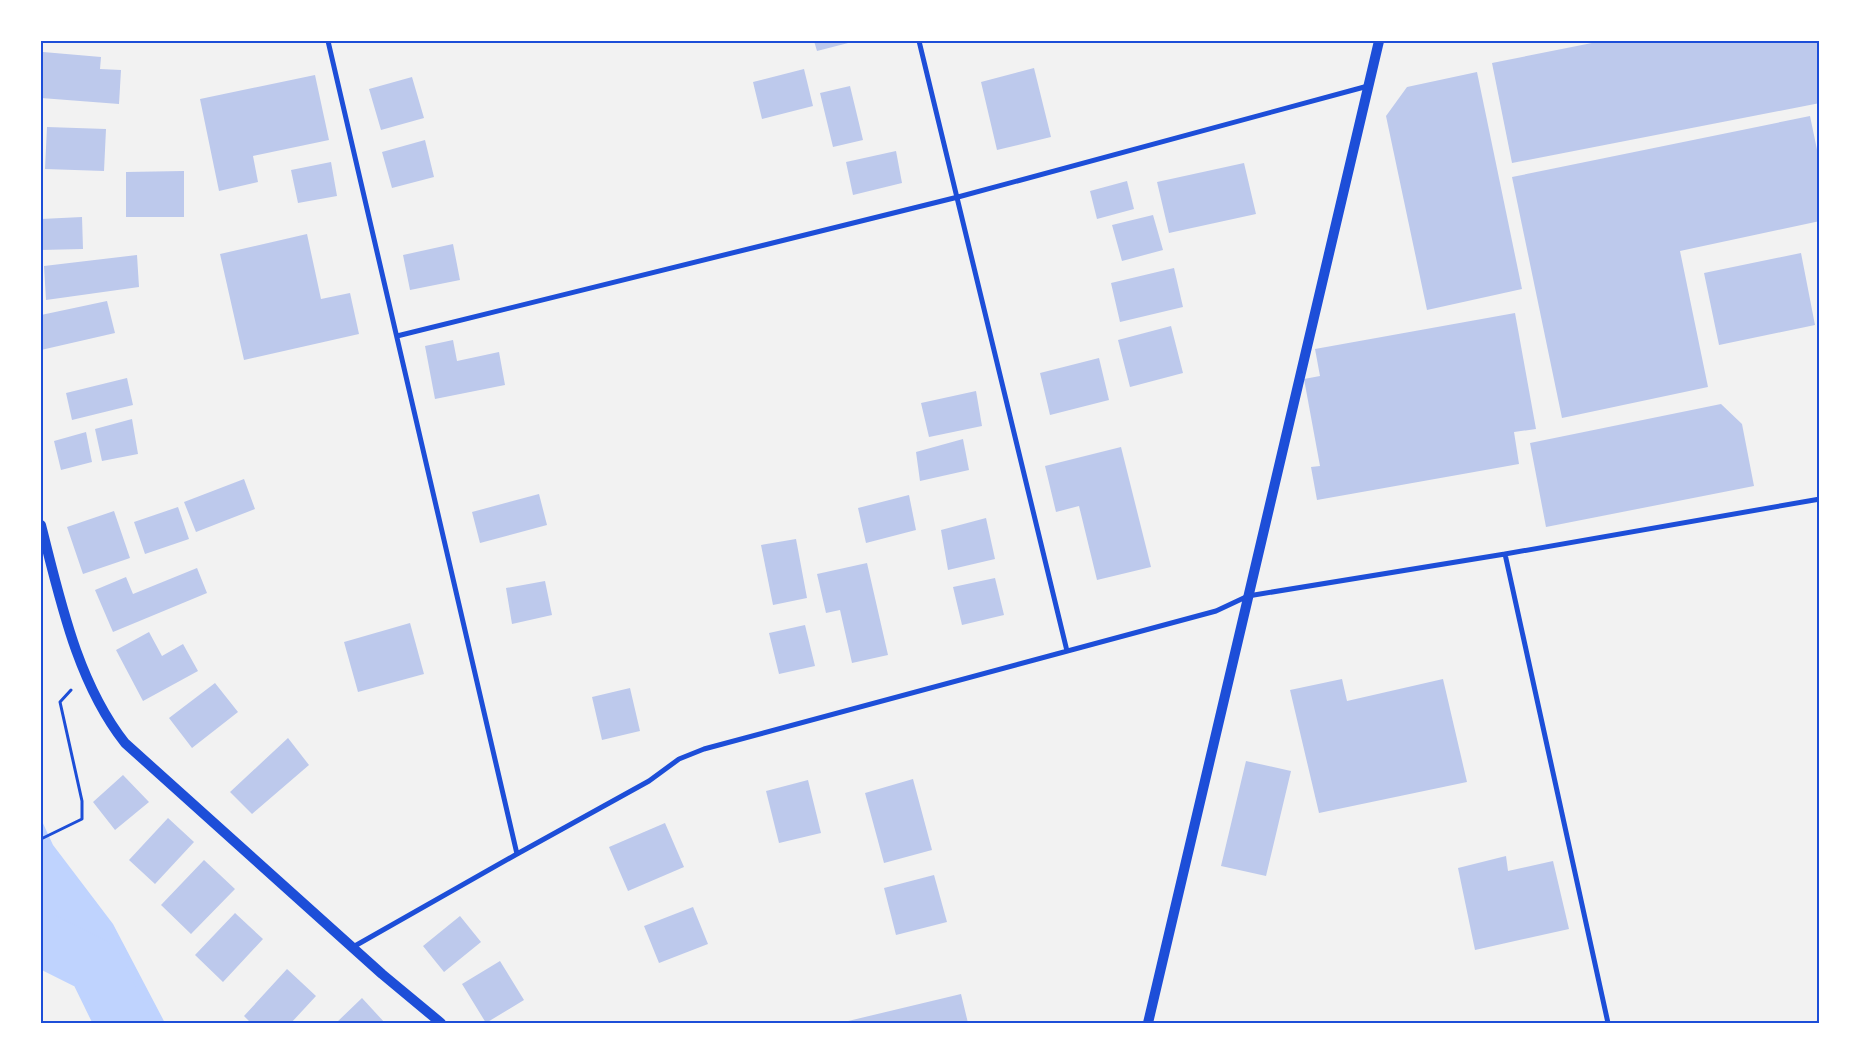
<svg xmlns="http://www.w3.org/2000/svg" width="1861" height="1064" font-family="Rubik,sans-serif">
  <style>
    .water { fill: #bfd3fe }
    .lines { fill: none; stroke-linecap: round; stroke-linejoin: round }
    .river { stroke: #bfd3fe; stroke-width: 55 }
    .building { fill: #bdc9ec }
    .path { stroke: #1d4ed8; stroke-width: 3 }
    .minor { stroke: #1d4ed8; stroke-width: 5 }
    .secondary { stroke: #1d4ed8; stroke-width: 10 }
    .neatline { fill: none; stroke: #1d4ed8; stroke-width: 2 }
  </style>
  <rect width="100%" height="100%" fill="#f2f2f2"/>
  <path class="water" d="M41 819 53 845 113 924 165 1023H124L95 966 41 939Z"/>
  <g class="lines">
    <path class="river" d="M41 939 95 966 123 1023"/>
  </g>
  <path class="building" d="M814 41H852V42L817 51Z
    M1602 41H1820V103L1512 163 1492 63Z
    M43 52 101 57 100 69 121 70 119 104 41 98Z
    M1034 68 1051 137 997 150 981 82Z
    M804 69 813 106 762 119 753 82Z
    M1477 72 1522 289 1427 310 1386 116 1407 87Z
    M315 75 329 140 253 156 258 182 219 191 200 99Z
    M412 77 424 118 381 130 369 89Z
    M850 86 863 140 833 147 820 93Z
    M1810 116 1820 164V221L1680 251 1708 387 1562 418 1512 177Z
    M47 127 106 129 104 171 45 169Z
    M425 140 434 177 392 188 382 152Z
    M896 151 902 183 853 195 846 162Z
    M331 162 337 196 298 203 291 170Z
    M1244 163 1256 214 1169 233 1157 182Z
    M184 171V217H126V172Z
    M1127 181 1134 209 1097 219 1090 191Z
    M1153 215 1163 250 1122 261 1112 225Z
    M82 217 83 249 41 250V219Z
    M307 234 321 299 350 293 359 334 244 360 220 254Z
    M453 244 460 280 410 290 403 255Z
    M1801 253 1815 325 1719 345 1704 273Z
    M137 255 139 287 46 300 44 266Z
    M1174 268 1183 307 1120 322 1111 283Z
    M107 301 115 333 41 350V315Z
    M1515 313 1536 429 1514 432 1519 464 1317 500 1311 467 1320 466 1304 379 1320 376 1315 349Z
    M1171 326 1183 373 1130 387 1118 340Z
    M453 340 457 361 499 352 505 385 435 399 425 346Z
    M1099 358 1109 400 1050 415 1040 373Z
    M127 378 133 405 72 420 66 393Z
    M976 391 982 426 929 437 921 403Z
    M1721 404 1742 424 1754 486 1546 527 1530 443Z
    M132 419 138 454 102 461 95 429Z
    M86 432 92 462 61 470 54 441Z
    M963 439 969 470 920 481 916 452Z
    M1121 447 1151 567 1097 580 1079 506 1056 512 1045 466Z
    M244 479 255 509 196 532 184 502Z
    M539 494 547 525 480 543 472 512Z
    M909 495 916 530 866 543 858 508Z
    M178 507 189 539 145 554 134 522Z
    M114 511 130 558 83 574 67 527Z
    M986 518 995 559 948 570 941 530Z
    M796 539 807 598 773 605 761 545Z
    M867 563 888 655 852 663 840 610 826 613 817 574Z
    M197 568 207 593 113 632 95 590 126 577 133 594Z
    M995 578 1004 615 962 625 953 587Z
    M545 581 552 615 512 624 506 588Z
    M410 623 424 674 358 692 344 642Z
    M805 625 815 666 779 674 769 633Z
    M149 632 162 656 183 644 198 671 143 701 116 650Z
    M1342 679 1347 701 1443 679 1467 782 1319 813 1290 690Z
    M215 683 238 712 192 748 169 718Z
    M630 688 640 731 602 740 592 697Z
    M288 738 309 765 252 814 230 792Z
    M1246 761 1291 771 1266 876 1221 866Z
    M123 775 149 802 115 830 93 802Z
    M913 779 932 850 884 863 865 793Z
    M808 780 821 833 779 843 766 791Z
    M168 818 194 842 155 884 129 860Z
    M665 823 684 867 628 891 609 847Z
    M1506 856 1508 871 1553 861 1569 929 1475 950 1458 868Z
    M204 860 235 889 191 934 161 905Z
    M934 875 947 922 896 935 884 888Z
    M693 907 708 944 659 963 644 926Z
    M235 913 263 939 223 982 195 955Z
    M460 916 481 942 444 972 423 946Z
    M500 961 524 1000 486 1023 462 984Z
    M287 969 316 996 291 1023H251L244 1016Z
    M961 994 968 1023H845L844 1022Z
    M362 998 385 1023H336Z"/>
  <g class="lines">
    <path class="path" d="M41 839 82 819V801L60 702 71 690"/>
    <path class="minor" d="M328 41 517 854
      M919 41 1067 651
      M397 336 958 197 1368 86
      M1505 554 1608 1023
      M353 947 517 854 649 781 679 759 704 749 1216 611 1248 596 1505 554 1820 499
      M1818 1023 1820 1022"/>
    <path class="secondary" d="M41 525C60 599 77 682 125 743L382 974 441 1023
      M1148 1023 1379 41"/>
  </g>
  <rect width="1861" height="1064" fill="none" stroke="#ffffff" stroke-width="85"/>
  <rect x="42" y="42" width="1776" height="980" class="neatline"/>
</svg>
